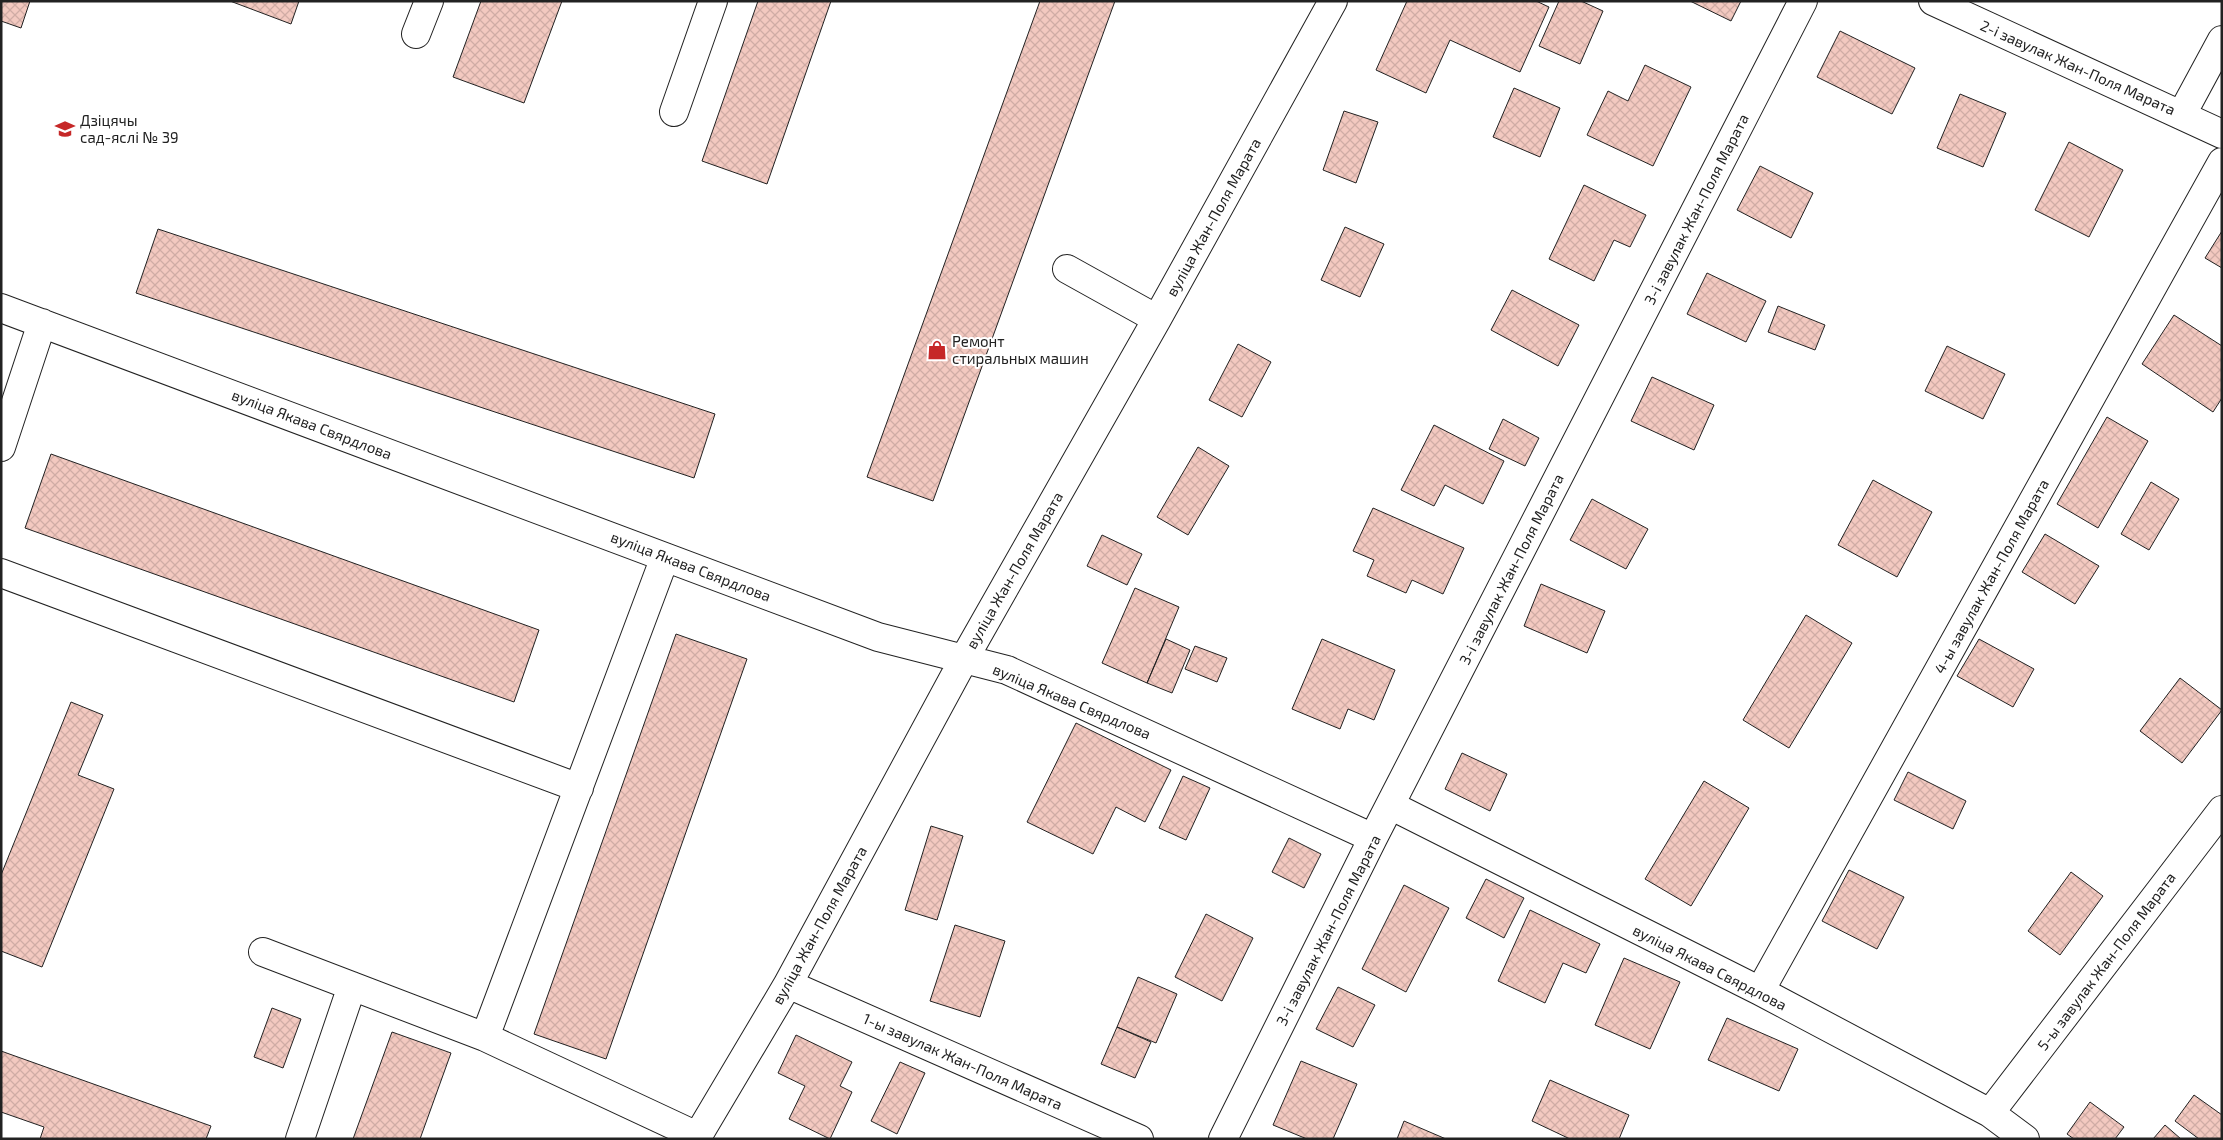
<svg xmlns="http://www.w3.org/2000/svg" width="2223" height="1140" font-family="'Exo 2',sans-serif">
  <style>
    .building { fill: url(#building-cross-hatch); stroke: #222 }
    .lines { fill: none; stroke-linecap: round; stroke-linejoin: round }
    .minor-casing { stroke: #222; stroke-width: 30 }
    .minor { stroke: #fff; stroke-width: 28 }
    .labels { text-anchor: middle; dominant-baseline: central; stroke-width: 4; stroke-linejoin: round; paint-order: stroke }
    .street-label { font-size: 15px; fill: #222; stroke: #fff }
    .poi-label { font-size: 15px; fill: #222; stroke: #fff; text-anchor: start }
  </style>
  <defs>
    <pattern id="building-cross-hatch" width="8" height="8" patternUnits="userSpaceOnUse" patternTransform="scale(1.25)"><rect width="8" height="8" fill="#f3c9c0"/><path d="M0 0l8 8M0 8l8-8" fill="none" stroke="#d0aca5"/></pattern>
  </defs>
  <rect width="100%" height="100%" fill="#fff"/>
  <path class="building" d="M1 1H30L21 28 1 21Z
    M230 1H299L291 24Z
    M481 1H562L524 103 453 77Z
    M758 1H831L767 184 702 161Z
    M1040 1H1115L933 501 867 477Z
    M1407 1H1536L1549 7 1520 72 1450 40 1426 93 1376 70Z
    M1559 1H1581L1603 11 1580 64 1539 46Z
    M1690 1H1741L1731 21Z
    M1840 31 1915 68 1892 114 1817 77Z
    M1645 65 1691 87 1653 166 1587 135 1608 91 1628 101Z
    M1514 88 1560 108 1540 157 1493 137Z
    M1960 94 2006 113 1983 167 1937 148Z
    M1344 111 1378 122 1356 183 1323 170Z
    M2069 142 2123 170 2089 237 2035 210Z
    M1760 166 1813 193 1791 238 1737 210Z
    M1584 185 1646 215 1630 247 1614 240 1594 281 1549 259Z
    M1345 227 1384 244 1360 297 1321 280Z
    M158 229 715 414 694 478 136 293Z
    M2222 231V268L2205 258Z
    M1707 273 1766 301 1746 342 1687 314Z
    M1512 290 1579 325 1558 366 1491 330Z
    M1778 306 1825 325 1815 350 1768 332Z
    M2174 315 2222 346V398L2213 412 2142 364Z
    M1238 344 1271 362 1242 417 1209 400Z
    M1947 346 2005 374 1983 419 1925 391Z
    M1652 377 1714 405 1694 450 1631 421Z
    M2107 417 2148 441 2098 528 2057 504Z
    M1503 419 1539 438 1525 466 1489 449Z
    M1434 425 1504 461 1483 504 1445 485 1434 506 1401 490Z
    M1198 447 1229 466 1188 535 1157 517Z
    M51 454 539 630 514 702 25 528Z
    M1873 480 1932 512 1897 577 1838 545Z
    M2151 482 2179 499 2149 550 2121 534Z
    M1592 499 1648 529 1626 569 1570 540Z
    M1373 508 1464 548 1443 594 1412 580 1406 593 1367 576 1374 560 1353 551Z
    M2045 534 2099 566 2075 604 2022 572Z
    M1102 535 1142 554 1127 585 1087 566Z
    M1541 584 1605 611 1587 653 1524 626Z
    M1135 588 1179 607 1147 683 1102 663Z
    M1806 615 1852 643 1789 748 1743 720Z
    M676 634 747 659 606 1059 534 1034Z
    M1166 639 1190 650 1172 693 1147 683Z
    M1322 639 1395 670 1374 720 1348 709 1340 729 1292 709Z
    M1979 639 2034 669 2013 707 1957 676Z
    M1195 646 1227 658 1217 682 1185 669Z
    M2180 678 2222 710 2182 763 2140 731Z
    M71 702 103 715 78 775 114 789 42 967 1 951V875Z
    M1076 723 1171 770 1145 822 1116 807 1093 854 1027 822Z
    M1462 753 1507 774 1490 811 1445 789Z
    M1908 772 1966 801 1953 829 1894 800Z
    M1183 776 1210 788 1186 840 1159 828Z
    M1704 781 1749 808 1691 906 1645 879Z
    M931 826 963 836 937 920 905 910Z
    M1289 838 1321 854 1304 888 1272 872Z
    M1849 870 1904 897 1877 949 1822 921Z
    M2071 872 2103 896 2060 955 2028 931Z
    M1486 879 1524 898 1504 938 1466 918Z
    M1404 885 1449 908 1406 992 1362 969Z
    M1530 910 1600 944 1586 973 1563 963 1545 1003 1498 981Z
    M1206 914 1253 938 1222 1001 1175 977Z
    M955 925 1005 941 980 1017 930 1001Z
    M1624 958 1680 982 1650 1049 1595 1025Z
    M1138 977 1177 994 1156 1043 1117 1027Z
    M1338 987 1375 1005 1353 1047 1316 1029Z
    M272 1008 301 1019 283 1068 254 1057Z
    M1727 1018 1798 1049 1779 1091 1708 1060Z
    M1117 1027 1151 1042 1135 1078 1101 1064Z
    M392 1032 451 1053 420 1139H353Z
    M796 1035 852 1062 840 1086 852 1092 830 1139 789 1119 805 1086 778 1073Z
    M1 1051 211 1126 206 1139H40L44 1127 1 1112Z
    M1301 1061 1357 1084 1333 1139H1307L1273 1125Z
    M900 1062 925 1073 897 1134 871 1121Z
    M1550 1080 1629 1115 1619 1139H1570L1532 1121Z
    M2194 1095 2222 1115V1139H2199L2175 1121Z
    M2090 1102 2124 1127 2115 1139H2074L2067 1134Z
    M1404 1121 1446 1139H1397Z
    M2165 1125 2181 1139H2153Z"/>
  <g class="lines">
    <defs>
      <path id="minor" d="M1933 1 2222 134
        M416 34 429 1
        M674 112 713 1
        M2182 114 2222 40
        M1067 269 1157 319
        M1 308 878 637 1007 670 1373 838
        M1 447 42 323
        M665 557 485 1037 697 1136
        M1 573 579 788
        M1390 805 1760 991 1990 1113 2025 1139
        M263 952 485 1037
        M788 984 1139 1139
        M1760 991 2222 162
        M1990 1113 2222 810
        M300 1139 352 986
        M696 1139 788 984 964 659 1157 319 1333 1
        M1223 1139 1373 838 1803 1"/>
    </defs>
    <use href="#minor" class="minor-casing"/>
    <use href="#minor" class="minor"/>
  </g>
  <defs>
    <symbol id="school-bare" viewBox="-9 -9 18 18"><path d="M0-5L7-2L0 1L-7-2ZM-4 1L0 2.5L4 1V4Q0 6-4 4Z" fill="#c62828" stroke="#fff" stroke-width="2.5" paint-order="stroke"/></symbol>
    <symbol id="shop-bare" viewBox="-9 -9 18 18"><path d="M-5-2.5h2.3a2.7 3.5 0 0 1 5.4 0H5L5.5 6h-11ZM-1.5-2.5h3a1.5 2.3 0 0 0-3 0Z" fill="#c62828" stroke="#fff" stroke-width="2.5" paint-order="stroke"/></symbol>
  </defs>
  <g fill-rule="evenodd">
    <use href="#school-bare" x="51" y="115" width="28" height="28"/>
    <use href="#shop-bare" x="923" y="336" width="28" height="28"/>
  </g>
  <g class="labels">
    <g class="street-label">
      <text transform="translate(2078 67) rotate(24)">2-і завулак Жан-Поля Марата</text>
      <text transform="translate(1696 209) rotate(-63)">3-і завулак Жан-Поля Марата</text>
      <text transform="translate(1213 217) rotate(-61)">вуліца Жан-Поля Марата</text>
      <text transform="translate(312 424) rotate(21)">вуліца Якава Свярдлова</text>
      <text transform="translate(691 566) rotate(21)">вуліца Якава Свярдлова</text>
      <text transform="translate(1511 569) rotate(-63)">3-і завулак Жан-Поля Марата</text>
      <text transform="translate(1014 570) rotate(-60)">вуліца Жан-Поля Марата</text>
      <text transform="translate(1991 576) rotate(-61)">4-ы завулак Жан-Поля Марата</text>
      <text transform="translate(1072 701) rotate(23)">вуліца Якава Свярдлова</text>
      <text transform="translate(819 925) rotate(-61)">вуліца Жан-Поля Марата</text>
      <text transform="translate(1328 930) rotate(-63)">3-і завулак Жан-Поля Марата</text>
      <text transform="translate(2106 961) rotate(-53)">5-ы завулак Жан-Поля Марата</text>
      <text transform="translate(1710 967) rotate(27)">вуліца Якава Свярдлова</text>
      <text transform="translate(963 1061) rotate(24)">1-ы завулак Жан-Поля Марата</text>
    </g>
    <g class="poi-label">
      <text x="80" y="120">Дзіцячы<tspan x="80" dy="17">сад-яслі № 39</tspan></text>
      <text x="952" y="341">Ремонт<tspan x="952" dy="17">стиральных машин</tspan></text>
    </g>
  </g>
  <rect width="2223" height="1140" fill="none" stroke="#222222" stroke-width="5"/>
</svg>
